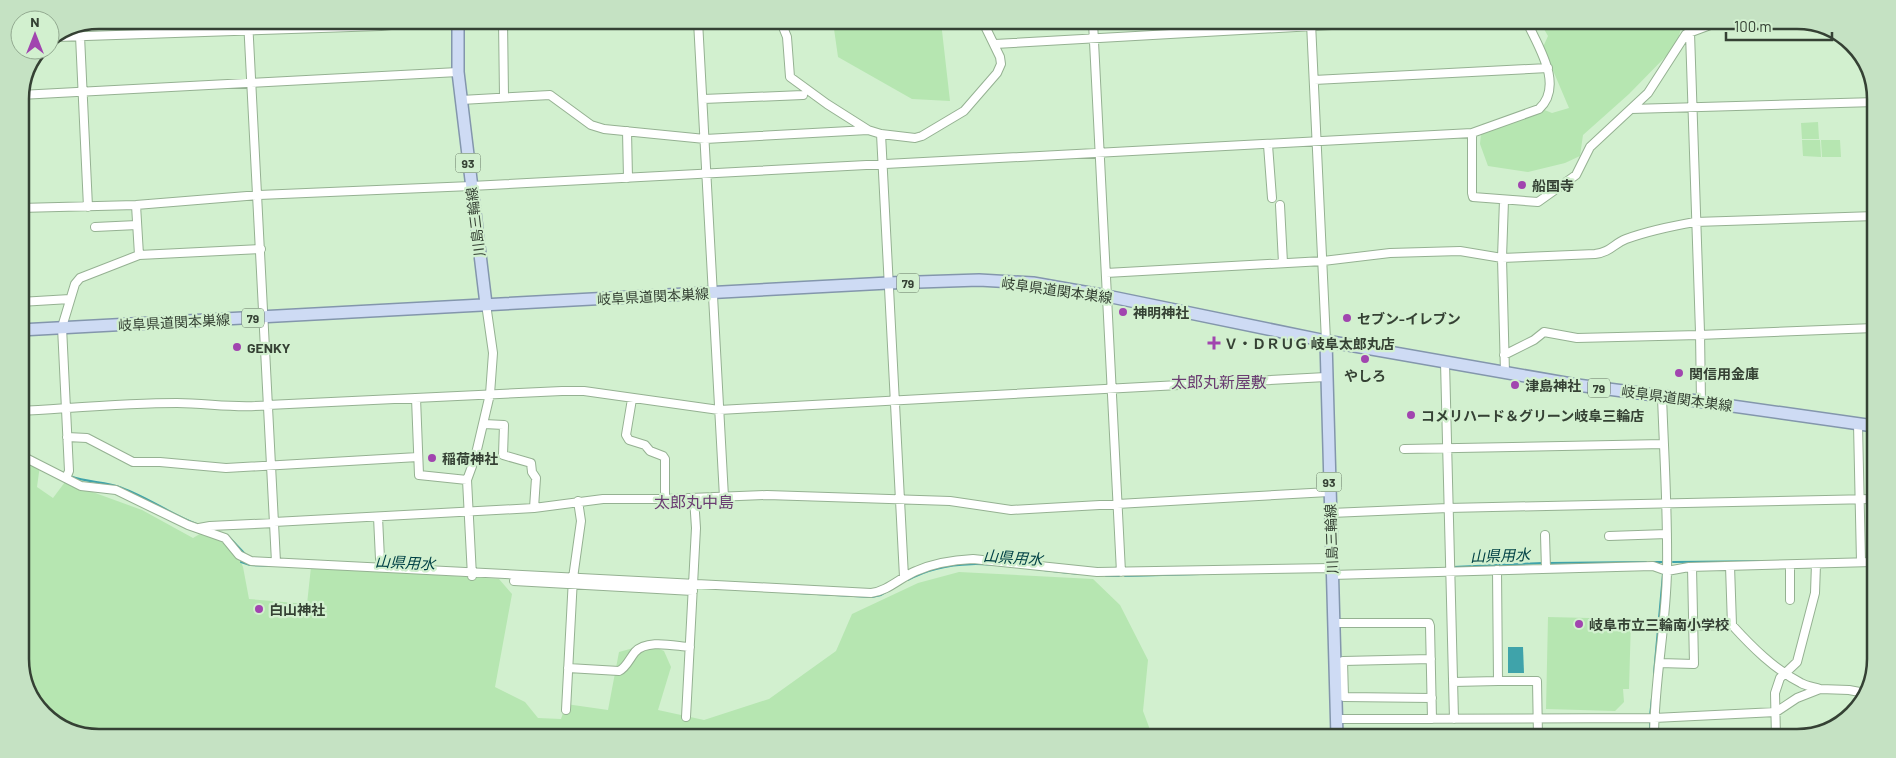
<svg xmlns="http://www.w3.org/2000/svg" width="1896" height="758" font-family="Barlow,'Noto Sans JP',sans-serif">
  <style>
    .green { fill: #b6e6b1 }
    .water { fill: #3fa3aa }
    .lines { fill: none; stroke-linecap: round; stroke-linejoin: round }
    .stream { stroke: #3fa3aa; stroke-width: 2 }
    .minor-casing { stroke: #95b192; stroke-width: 10 }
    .primary-casing { stroke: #8396ac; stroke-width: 14 }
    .minor { stroke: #fff; stroke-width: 8 }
    .primary { stroke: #cedbf4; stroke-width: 11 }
    .poi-dot { fill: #a145af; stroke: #d2f0cf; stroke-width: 2 }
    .labels { text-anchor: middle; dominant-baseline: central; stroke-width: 4.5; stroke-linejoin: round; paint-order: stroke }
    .shield { fill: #d2f0cf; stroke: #647662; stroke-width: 1 }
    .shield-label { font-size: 12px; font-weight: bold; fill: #354134 }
    .poi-label { font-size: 14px; font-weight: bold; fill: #354134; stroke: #d2f0cf; text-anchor: start }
    .street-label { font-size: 14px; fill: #354134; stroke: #d2f0cf }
    .water-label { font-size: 15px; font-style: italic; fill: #004145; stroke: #d2f0cf }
    .quarter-label { font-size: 16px; fill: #6a3c71; stroke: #d2f0cf }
    .rim { fill: none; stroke: #354134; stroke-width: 2.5 }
  </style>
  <rect width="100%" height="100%" fill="#d2f0cf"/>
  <path class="green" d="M833 22H941L950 101 912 99 838 57Z
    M1541 24H1686L1682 25 1676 46 1629 94 1583 135 1580 156 1565 163 1528 172 1488 166 1480 144 1482 124 1542 109 1552 113 1569 108 1543 47 1548 36Z
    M1818 122 1819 139H1802L1801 123Z
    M1802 140H1820L1821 157 1803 156Z
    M1821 140H1840L1841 157H1822Z
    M20 452 40 465 37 487 53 498 65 482 142 510 193 538 210 528 232 543 243 567 249 599 307 604 311 567 499 579 512 594 495 687 525 702 538 718 561 719 566 704 608 710 619 652 648 644 664 651 671 667 658 710 704 720 769 699 836 651 852 614 918 583 959 572 1093 579 1120 605 1148 660 1143 711 1149 727 1150 736 73 734 36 707 20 665Z
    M1548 617 1631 619 1629 689H1623L1624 702 1615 711 1546 709Z"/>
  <path class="water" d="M1508 647H1523L1524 673H1508Z"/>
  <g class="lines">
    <path class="stream" d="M20 450 25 454
      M70 476C88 483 105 481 122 488 149 498 172 515 199 525
      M228 536 245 554
      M241 562 250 565 276 566
      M1653 562H1663
      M1673 562 1785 561
      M1548 563 1646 562
      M1453 567 1543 563
      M1423 569 1449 568
      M1338 571H1354
      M1106 576H1119
      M1125 576 1200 574
      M908 580C961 550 1026 571 1084 574
      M798 593 872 597 881 595 902 583
      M1654 673 1663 574
      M1650 716 1652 698
      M1650 723V738"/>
    <defs>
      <path id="minor" d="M248 20 276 562
        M503 21 504 96
        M698 21 724 497
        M781 22 787 37 790 77 827 104 868 130 881 134 915 138 922 136 964 111 997 73 1001 64 1000 57 983 22
        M1093 22 1121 572
        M1311 23 1326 341
        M1690 33 1700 332 1701 402
        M80 36 88 207
        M57 37 381 26 432 21
        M995 44 1367 23
        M1314 80 1548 68
        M20 95 458 72
        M703 99 803 95
        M461 100 550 95 591 125 604 129 705 139 868 130
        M1631 109 1876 102
        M627 131 628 178
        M1472 133V193L1473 197 1538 202 1576 175 1590 147 1648 93 1686 34 1713 24
        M881 134 904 577
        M1268 145 1272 198
        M1504 200 1502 258 1505 373
        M1280 205 1283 263
        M20 208 136 205 259 195 471 186 1472 133 1539 109C1564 86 1539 48 1528 24
        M95 227 137 225
        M139 255 261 249
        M1106 273 1323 261 1390 253 1460 251 1502 258 1595 254C1611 252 1613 244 1626 239 1648 231 1672 226 1695 222L1875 216
        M20 302 70 299
        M1504 355 1534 340 1544 332 1577 338 1699 335 1874 328
        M1445 362 1454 719
        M416 398 419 475 467 480
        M632 399 626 435 629 440 645 445 650 451 663 456 665 459V499
        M20 411C72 408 125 403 177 403 208 403 238 409 268 405L562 391H584L719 410 1326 377
        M484 424 504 425 503 455 531 463 532 472 536 478 534 508
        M1858 424 1861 562
        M67 437 87 438 133 462H160L226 468 418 457
        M1404 449 1664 444
        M20 455 81 486 116 490 188 525 225 538 239 555 251 561 871 593C888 591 901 577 916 571 934 563 953 560 973 559L1097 572 1331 568
        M66 478 69 471 62 327 75 284 80 278 139 255 136 205
        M1331 513 1448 508 1873 499
        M378 517 380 559
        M274 522 534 508 603 499H665L767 495 950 501 1011 510 1329 492
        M199 528 210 526 275 523
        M1545 535 1546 569
        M1609 536 1667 534
        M1790 565V600
        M1730 566 1732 625
        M1497 570 1498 681H1537L1538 737
        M1332 575 1653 566 1667 571 1689 567 1873 562
        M472 576 467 480 475 458 490 394 493 353 486 304
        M514 581 693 591
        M1334 623H1429L1430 626 1432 719
        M1664 626 1732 625C1752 647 1774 669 1801 683 1806 686 1814 687 1820 689
        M1431 659 1343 661 1344 697 1432 698
        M1660 663 1694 664 1692 567
        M568 668 619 671C626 668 630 658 635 652 647 639 674 646 690 647
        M1453 682 1498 681
        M566 710 573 578 581 521 578 501
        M686 717 696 528 694 498
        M1337 719 1654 718 1776 712 1797 698 1820 689 1849 690 1865 693
        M1654 738C1654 682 1666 627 1667 571 1668 512 1664 454 1662 396
        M1776 738 1775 693 1780 678 1797 662 1815 593 1816 564"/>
      <path id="primary" d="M458 21V72L486 304
        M20 330 888 283 979 280 1033 283 1107 296 1326 341 1577 385 1662 396 1874 426
        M1326 341 1337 737"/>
    </defs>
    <use href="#minor" class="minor-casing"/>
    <use href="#primary" class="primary-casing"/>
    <use href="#minor" class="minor"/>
    <use href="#primary" class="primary"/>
  </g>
  <g class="poi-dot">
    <circle cx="1522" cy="185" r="5"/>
    <circle cx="1123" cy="312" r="5"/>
    <circle cx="1347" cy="318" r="5"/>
    <path d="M1211.5 335.5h5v5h5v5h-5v5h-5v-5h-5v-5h5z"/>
    <circle cx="237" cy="347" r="5"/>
    <circle cx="1365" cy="359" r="5"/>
    <circle cx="1679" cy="373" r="5"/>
    <circle cx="1515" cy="385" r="5"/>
    <circle cx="1411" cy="415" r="5"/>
    <circle cx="432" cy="458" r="5"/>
    <circle cx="259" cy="609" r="5"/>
    <circle cx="1579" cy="624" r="5"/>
  </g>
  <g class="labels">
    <g class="shield">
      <rect x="455.5" y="153.5" width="25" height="19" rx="4"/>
      <rect x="897" y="273.5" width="22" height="19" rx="4"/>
      <rect x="242" y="308.5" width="22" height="19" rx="4"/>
      <rect x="1588" y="378.5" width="22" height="19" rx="4"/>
      <rect x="1316.5" y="472.5" width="25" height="19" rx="4"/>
    </g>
    <g class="shield-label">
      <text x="468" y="163">93</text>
      <text x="908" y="283">79</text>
      <text x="253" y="318">79</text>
      <text x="1599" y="388">79</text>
      <text x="1329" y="482">93</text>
    </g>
    <g class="poi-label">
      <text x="1532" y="185">船国寺</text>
      <text x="1133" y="312">神明神社</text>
      <text x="1357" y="318">セブン-イレブン</text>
      <text x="1224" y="343">Ｖ・ＤＲＵＧ 岐阜太郎丸店</text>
      <text x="247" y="347">GENKY</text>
      <text x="1689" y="373">関信用金庫</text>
      <text x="1365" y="375" text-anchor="middle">やしろ</text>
      <text x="1525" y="385">津島神社</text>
      <text x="1421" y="415">コメリハード＆グリーン岐阜三輪店</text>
      <text x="442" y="458">稲荷神社</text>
      <text x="269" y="609">白山神社</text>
      <text x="1589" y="624">岐阜市立三輪南小学校</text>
    </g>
    <g class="street-label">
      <text transform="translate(475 222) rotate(-97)">川島三輪線</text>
      <text transform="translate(1057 290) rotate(8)">岐阜県道関本巣線</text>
      <text transform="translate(653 296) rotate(-3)">岐阜県道関本巣線</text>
      <text transform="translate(174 322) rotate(-3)">岐阜県道関本巣線</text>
      <text transform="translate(1677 398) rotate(8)">岐阜県道関本巣線</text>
      <text transform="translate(1331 539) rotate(-92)">川島三輪線</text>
    </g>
    <g class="water-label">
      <text transform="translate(1500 555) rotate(-2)">山県用水</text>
      <text transform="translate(1013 557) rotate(4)">山県用水</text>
      <text transform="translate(405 562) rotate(3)">山県用水</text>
    </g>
    <g class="quarter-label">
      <text x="1219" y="381">太郎丸新屋敷</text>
      <text x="694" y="501">太郎丸中島</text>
    </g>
  </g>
  <path d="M0 0H1896V758H0ZM99 29H1797A70 70 0 0 1 1867 99V659A70 70 0 0 1 1797 729H99A70 70 0 0 1 29 659V99A70 70 0 0 1 99 29Z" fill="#c5e2c3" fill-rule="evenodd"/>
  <path class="rim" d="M99 29H1797A70 70 0 0 1 1867 99V659A70 70 0 0 1 1797 729H99A70 70 0 0 1 29 659V99A70 70 0 0 1 99 29Z"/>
  <g transform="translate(35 35)"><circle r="24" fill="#d2f0cf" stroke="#93aa91"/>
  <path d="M0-4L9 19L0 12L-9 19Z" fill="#a145af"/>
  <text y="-8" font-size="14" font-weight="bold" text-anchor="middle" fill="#354134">N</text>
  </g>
  <path d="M1726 32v8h106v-8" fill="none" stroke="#354134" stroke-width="2.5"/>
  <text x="1734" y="32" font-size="15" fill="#354134" stroke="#d2f0cf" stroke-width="4" paint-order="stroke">100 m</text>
</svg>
